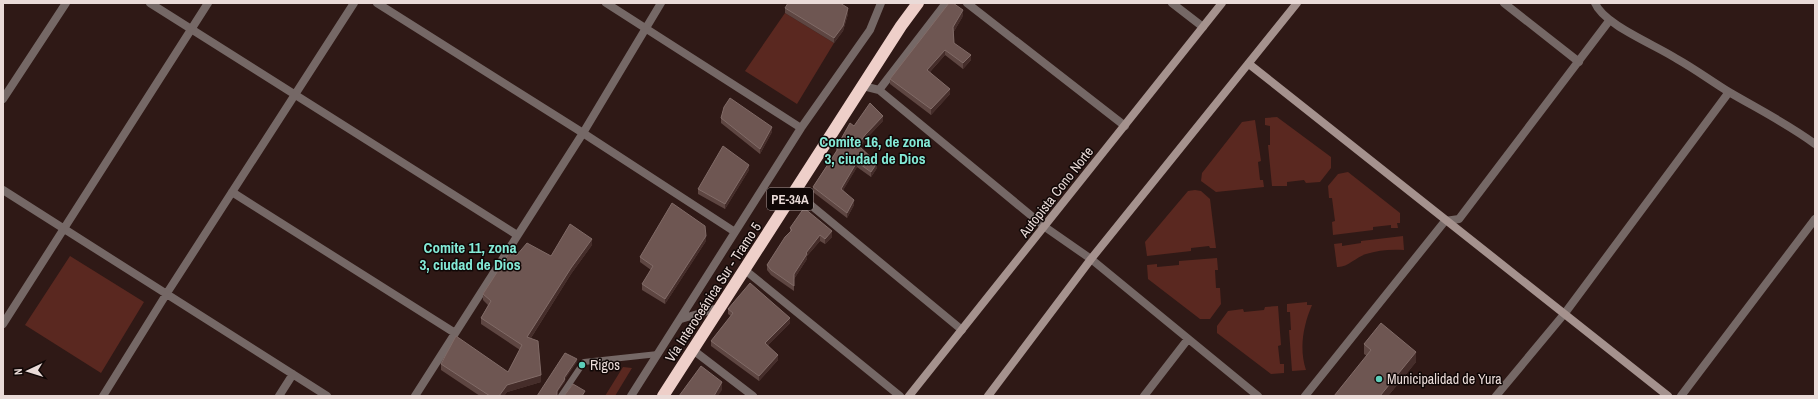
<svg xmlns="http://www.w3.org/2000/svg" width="1818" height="399" font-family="'Archivo Narrow',sans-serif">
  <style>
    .green { fill: #5a2820 }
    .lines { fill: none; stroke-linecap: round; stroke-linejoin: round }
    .lane { stroke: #756866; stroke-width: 6 }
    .street { stroke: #756866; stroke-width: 8 }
    .secondary { stroke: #a5928e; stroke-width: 8 }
    .highway { stroke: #eecfc9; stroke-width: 12 }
    .wall { fill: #5e4642 }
    .shaded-wall { fill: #452d2a }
    .building { fill: #6e5652; stroke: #816b67 }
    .poi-dot { fill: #5cceba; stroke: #100706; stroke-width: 1.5 }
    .labels { text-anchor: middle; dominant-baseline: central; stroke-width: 3; stroke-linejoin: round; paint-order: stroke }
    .shield { fill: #100706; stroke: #a99b99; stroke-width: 1 }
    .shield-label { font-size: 13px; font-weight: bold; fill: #eadbd8 }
    .street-label { font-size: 14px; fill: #eadbd8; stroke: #100706 }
    .poi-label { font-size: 14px; fill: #eadbd8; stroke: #100706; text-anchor: start }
    .neighbourhood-label { font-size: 15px; font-weight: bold; fill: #84ead7; stroke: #100706 }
  </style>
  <rect width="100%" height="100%" fill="#2f1916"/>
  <path class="green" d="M785 13 834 43 797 104 745 71Z
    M1277 117 1331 157V168L1320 182 1306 183 1304 180 1287 182V186H1272L1268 145H1270V126L1265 125V118Z
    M1255 120 1261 161 1258 162 1260 180H1263L1264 187 1216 192 1201 181 1202 173 1242 122Z
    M1348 172 1400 213V223H1397L1398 228H1391V225L1373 227V230L1333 235 1332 222 1335 221 1332 198H1329L1328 186 1338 174Z
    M1195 190 1201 191 1210 199 1216 248H1210L1209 246 1191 248V251L1147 256 1145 242 1188 191Z
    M1403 236 1404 250C1391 249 1378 250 1366 254 1356 257 1347 268 1337 267L1334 244 1342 243V246L1361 243V241Z
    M70 256 144 302 101 373 25 325Z
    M1217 258 1218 270H1215L1216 288H1220L1221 304 1210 319H1200L1148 279 1147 265 1157 264V267L1179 265V261Z
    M1307 302V305H1312C1303 326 1299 349 1306 370L1292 371 1289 330H1291L1290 312H1287V304Z
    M1278 306 1281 345 1278 346 1280 364H1284V373L1271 374 1217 333V326L1228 311 1243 309 1244 312 1264 310 1265 307Z
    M623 367 632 368 615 396H605Z"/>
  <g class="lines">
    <path class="lane" d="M561 396 584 362 658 354"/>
    <path class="street" d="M150 3 517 235
      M377 3 583 133 735 232
      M606 3 801 128
      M967 3 1125 126
      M1172 3 1203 27
      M1504 3 1579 62
      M1595 3C1604 25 1656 45 1677 59 1695 69 1711 81 1729 92 1758 109 1788 124 1815 144
      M863 86 879 90 1045 227 1091 259 1258 396
      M879 90 946 3
      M3 99 66 3
      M3 190 327 396
      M232 192 455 333
      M795 192 962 330
      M745 270 900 396
      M681 319 721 307
      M3 324 208 3
      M693 350 753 396
      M103 396 167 293 354 3
      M279 396 293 374
      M415 396 583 133 661 3
      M631 396 801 128 870 30 881 3
      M1144 396 1188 339
      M1305 396 1445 221 1459 219 1609 21
      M1496 396 1565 313 1729 92
      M1681 396 1815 219"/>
    <path class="secondary" d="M1249 64 1668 396
      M909 396 1222 3
      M988 396 1091 259 1297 3"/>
    <path class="highway" d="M663 396 901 26 918 3"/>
  </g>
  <path class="wall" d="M785 8 848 14 843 31 834 43 785 13Z
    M963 16 953 33 954 43 971 60 963 69 945 55 930 72 950 94 931 115 890 84V79Z
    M721 118 772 132 760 154 721 123Z
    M883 121 865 140 860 147 877 168 871 177 857 167 843 190 854 205 847 218 813 192V187L836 151V148L854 126Z
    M749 170 725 209 698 194V189Z
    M790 228 832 237 825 244 820 241 807 256V259L794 279V291L771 275 767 270V265L790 232Z
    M706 241 665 304 642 290V284L651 270 640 262V257Z
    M592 245 571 274 531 338 541 382 507 392 504 396H480L441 370V364L508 372 520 350 481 324V318L488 305 483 300V294L516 256H551Z
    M728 309 790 323 768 345 778 360 759 381 711 346V341L731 316 728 314Z
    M1364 344 1416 362 1388 396H1334L1367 356 1364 354Z"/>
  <path class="shaded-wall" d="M848 8V14L843 31 834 43V38Z
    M963 10V16L953 33V27Z
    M945 50V55L927 75V70Z
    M971 55V60L963 69V63Z
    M950 89V94L931 115V109Z
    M883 116V121L865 140 858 150V145L865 135Z
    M772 127V132L760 154V149Z
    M857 162V167L841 194V189Z
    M877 163V168L871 177V172Z
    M749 165V170L725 209V204Z
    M854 200V205L847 218V213Z
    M832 231V237L825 244V239Z
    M820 235V241L807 256V259L794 279V274L806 253Z
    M706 236V241L665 304V299Z
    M592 239V245L571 274 527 344V337L571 268Z
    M790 318V323L765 348V343Z
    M1416 352V362L1388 396H1380Z
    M778 355V360L759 381V376Z
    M577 359V362L564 381V378Z
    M541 375V382L507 392 504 396H499L507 385Z
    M565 379V382L557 393V391Z
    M722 382V390L718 396H714Z"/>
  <path class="building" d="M788 3H840L848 8 843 26 834 38 785 8Z
    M949 3H953L963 10 953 27 954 43 971 55 963 63 945 50 927 70 950 89 931 109 890 79Z
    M730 98 772 127 760 149 721 118 724 107Z
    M870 103 883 116 865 135 858 145 877 163 871 172 857 162 841 189 854 200 847 213 813 187 838 149 836 148 850 123 854 126Z
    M723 146 749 165 725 204 698 189Z
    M672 203 705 226 706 236 665 299 642 284 653 266 640 257Z
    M804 208 832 231 825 239 820 235 806 253 807 254 794 274V286L771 270 767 265 785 237 792 230 790 228Z
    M570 224 592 239 571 268 527 337 538 341 541 375 507 385 499 396H490L441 364 456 336 508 372 522 345 481 318 491 301 483 294 510 252 516 256 527 243 551 256Z
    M750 283 790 318 765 343 778 355 759 376 711 341 733 313 728 309Z
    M1381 323 1416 352 1380 396H1334L1371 350 1364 344Z
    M565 353 577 359 564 378 565 379 557 391V395L558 396H537Z
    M701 366 722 382 714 396H679Z
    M573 384 585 391 582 396H564Z"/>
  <g class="poi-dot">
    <circle cx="582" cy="365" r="4"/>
    <circle cx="1379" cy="379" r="4"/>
  </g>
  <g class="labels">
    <rect class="shield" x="767" y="188" width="46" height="22" rx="3"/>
    <g class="shield-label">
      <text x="790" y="199">PE-34A</text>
    </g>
    <g class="street-label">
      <text transform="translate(1056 192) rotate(-52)">Autopista Cono Norte</text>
      <text transform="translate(713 292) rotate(-57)">Vía Interoceánica Sur - Tramo 5</text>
    </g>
    <g class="poi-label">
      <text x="590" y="365">Rigos</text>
      <text x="1387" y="379">Municipalidad de Yura</text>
    </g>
    <g class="neighbourhood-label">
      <text x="875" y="141">Comite 16, de zona<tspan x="875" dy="17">3, ciudad de Dios</tspan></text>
      <text x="470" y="247">Comite 11, zona<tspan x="470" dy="17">3, ciudad de Dios</tspan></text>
    </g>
  </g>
  <rect width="1818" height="399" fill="none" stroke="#eadbd8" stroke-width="8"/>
  <g transform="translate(28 371) rotate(266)" stroke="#100706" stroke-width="3" paint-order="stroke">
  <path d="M0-3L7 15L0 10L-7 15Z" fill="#eadbd8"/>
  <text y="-6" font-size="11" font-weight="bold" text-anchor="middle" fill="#eadbd8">N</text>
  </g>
</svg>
